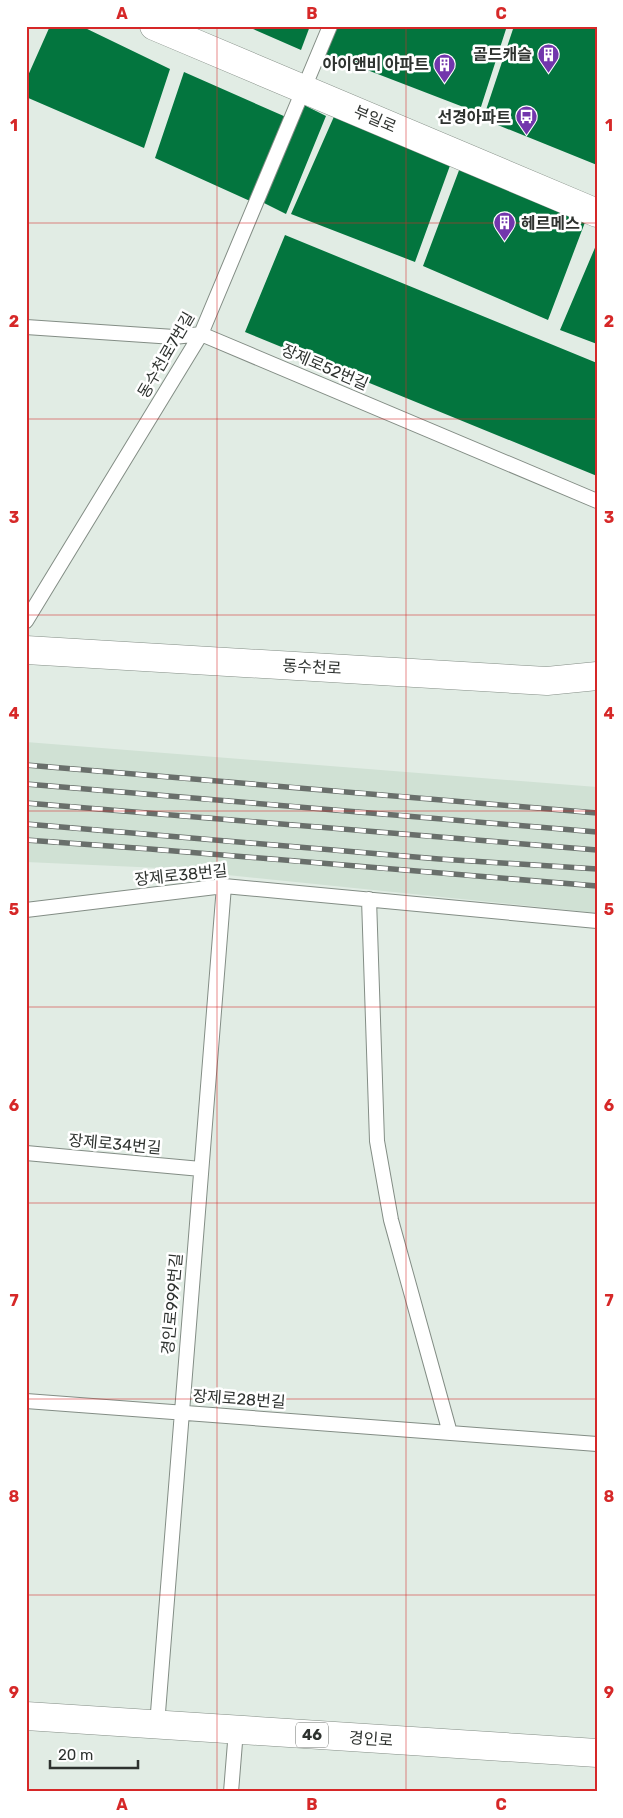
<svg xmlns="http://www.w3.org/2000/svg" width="623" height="1818" font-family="Rubik,'Noto Sans KR',sans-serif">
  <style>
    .built { fill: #d0e1d4 }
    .building { fill: #03753e }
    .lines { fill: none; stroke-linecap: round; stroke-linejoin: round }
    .service-casing { stroke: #838d85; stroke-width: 16 }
    .tertiary-casing { stroke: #838d85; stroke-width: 29 }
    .primary-casing { stroke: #838d85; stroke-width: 29 }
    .service { stroke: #fff; stroke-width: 14 }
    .tertiary { stroke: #fff; stroke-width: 28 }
    .primary { stroke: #fff; stroke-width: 28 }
    .rail-casing { stroke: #696f6b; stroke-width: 5.5 }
    .rail { stroke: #fff; stroke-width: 4; stroke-dasharray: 11; stroke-linecap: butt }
    .grid { fill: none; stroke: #d62828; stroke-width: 1; stroke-opacity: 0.55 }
    .labels { text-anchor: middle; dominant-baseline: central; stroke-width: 5; stroke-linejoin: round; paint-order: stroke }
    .shield { fill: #fff; stroke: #6d706d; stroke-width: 1 }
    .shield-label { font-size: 15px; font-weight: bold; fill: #2e322f }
    .poi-label { font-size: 16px; font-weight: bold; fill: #2e322f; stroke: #fff; text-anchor: end }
    .street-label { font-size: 16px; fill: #2e322f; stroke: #fff }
    .neatline { fill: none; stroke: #d62828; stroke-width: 2 }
    .grid-label { font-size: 16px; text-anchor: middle; font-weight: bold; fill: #d62828 }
  </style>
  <rect width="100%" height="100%" fill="#e1ece4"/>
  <path class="built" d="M26 742 597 787V913L160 868 26 862Z"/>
  <path class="building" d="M50 26H81L170 69 144 148 26 97V80Z
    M246 26H310L301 50Z
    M335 26H507L479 113 323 53Z
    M514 26H597V165L483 119Z
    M184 72 286 117 250 201 155 158Z
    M298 102 326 116 286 214 262 202Z
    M336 112 452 160 415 262 291 214Z
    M461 165 587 217 548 320 423 266Z
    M285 235 597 363V476L245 332Z
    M597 243V344L560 330Z"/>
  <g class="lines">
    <defs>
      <path id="service" d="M26 327 174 337 201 334 597 501
        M26 621 201 334 330 26
        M369 899 377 1141 391 1220 450 1433
        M26 910 224 886 597 921
        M26 1153 201 1169
        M26 1401 597 1444
        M157 1725 224 886
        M231 1792 236 1730"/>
      <path id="tertiary" d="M154 26 597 213
        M26 650 547 681 597 676"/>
      <path id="primary" d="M26 1716 597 1753"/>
    </defs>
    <use href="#service" class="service-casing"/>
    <use href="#tertiary" class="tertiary-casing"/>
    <use href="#primary" class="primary-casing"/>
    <use href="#service" class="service"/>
    <use href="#tertiary" class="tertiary"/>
    <use href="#primary" class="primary"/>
    <defs>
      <path id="rail" d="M26 765 597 813
        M26 784 597 832
        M26 803 597 850
        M26 824 439 859 597 869
        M26 840 150 849 597 886"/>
    </defs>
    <use href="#rail" class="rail-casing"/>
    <use href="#rail" class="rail"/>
  </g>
  <path class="grid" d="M217 26V1792M406 26V1792M26 223H597M26 419H597M26 615H597M26 811H597M26 1007H597M26 1203H597M26 1399H597M26 1595H597"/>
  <defs>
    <symbol id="building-pin" viewBox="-11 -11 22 30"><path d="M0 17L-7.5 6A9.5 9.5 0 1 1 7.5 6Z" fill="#7236ac" stroke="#fff"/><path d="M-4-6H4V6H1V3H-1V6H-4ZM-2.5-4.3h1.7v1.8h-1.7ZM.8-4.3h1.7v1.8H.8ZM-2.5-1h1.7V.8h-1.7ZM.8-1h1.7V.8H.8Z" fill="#fff"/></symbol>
    <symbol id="bus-pin" viewBox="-11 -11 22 30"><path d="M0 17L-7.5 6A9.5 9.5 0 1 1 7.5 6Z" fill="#7236ac" stroke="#fff"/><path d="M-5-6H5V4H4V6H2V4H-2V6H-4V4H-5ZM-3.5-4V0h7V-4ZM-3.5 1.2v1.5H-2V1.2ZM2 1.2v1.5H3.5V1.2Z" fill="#fff"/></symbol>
  </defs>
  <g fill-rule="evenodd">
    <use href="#building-pin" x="536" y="42" width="25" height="34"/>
    <use href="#building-pin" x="432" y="52" width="25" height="34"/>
    <use href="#bus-pin" x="514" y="104" width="25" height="34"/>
    <use href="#building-pin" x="492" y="210" width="25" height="34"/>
  </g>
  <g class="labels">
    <rect class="shield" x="296" y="1722.5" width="32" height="25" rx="4"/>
    <g class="shield-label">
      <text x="312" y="1735">46</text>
    </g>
    <g class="poi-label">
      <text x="532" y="54">골드캐슬</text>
      <text x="429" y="64">아이앤비 아파트</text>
      <text x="511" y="117">선경아파트</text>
      <text x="521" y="223" text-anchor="start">헤르메스</text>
    </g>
    <g class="street-label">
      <text transform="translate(375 119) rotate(23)">부일로</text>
      <text transform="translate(166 355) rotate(-60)">동수천로7번길</text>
      <text transform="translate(325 367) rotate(23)">장제로52번길</text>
      <text transform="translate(312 667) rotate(3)">동수천로</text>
      <text transform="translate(181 875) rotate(-6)">장제로38번길</text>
      <text transform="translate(115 1144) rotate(5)">장제로34번길</text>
      <text transform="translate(172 1304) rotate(-85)">경인로999번길</text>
      <text transform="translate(239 1399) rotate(4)">장제로28번길</text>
      <text transform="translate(371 1739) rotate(4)">경인로</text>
    </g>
  </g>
  <rect width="623" height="1818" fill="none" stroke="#ffffff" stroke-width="55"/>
  <path d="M50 1760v8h88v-8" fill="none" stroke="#2e322f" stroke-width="2.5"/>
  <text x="58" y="1760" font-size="15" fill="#2e322f" stroke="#ffffff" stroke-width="4" paint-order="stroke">20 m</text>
  <rect x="28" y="28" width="568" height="1762" class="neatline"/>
  <g class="grid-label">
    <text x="122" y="19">A</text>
    <text x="312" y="19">B</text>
    <text x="501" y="19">C</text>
    <text x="14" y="131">1</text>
    <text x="609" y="131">1</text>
    <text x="14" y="327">2</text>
    <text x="609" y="327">2</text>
    <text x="14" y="523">3</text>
    <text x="609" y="523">3</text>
    <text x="14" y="719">4</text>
    <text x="609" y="719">4</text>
    <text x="14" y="915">5</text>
    <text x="609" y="915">5</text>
    <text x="14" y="1111">6</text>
    <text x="609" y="1111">6</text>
    <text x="14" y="1306">7</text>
    <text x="609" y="1306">7</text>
    <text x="14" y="1502">8</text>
    <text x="609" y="1502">8</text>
    <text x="14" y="1698">9</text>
    <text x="609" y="1698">9</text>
    <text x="122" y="1810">A</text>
    <text x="312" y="1810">B</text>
    <text x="501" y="1810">C</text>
  </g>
</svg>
